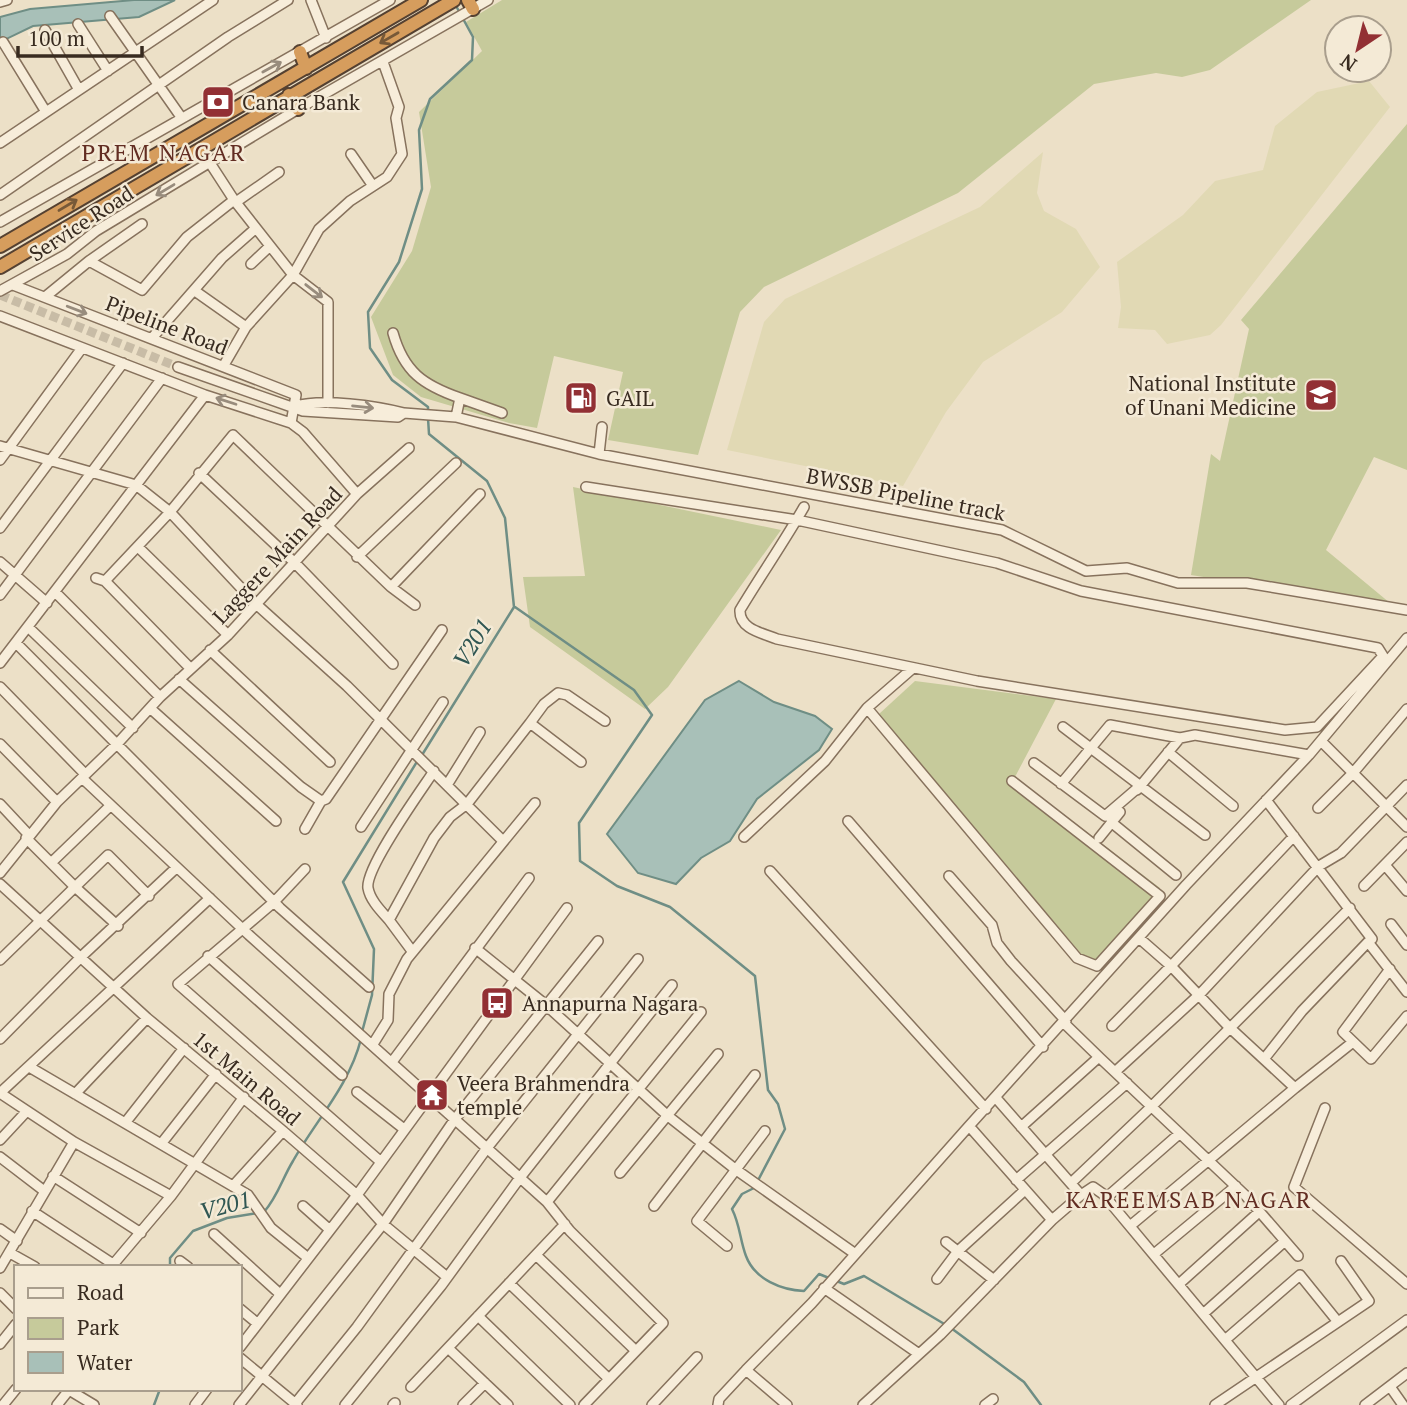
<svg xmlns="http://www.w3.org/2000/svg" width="1407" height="1405" font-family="'PT Serif',serif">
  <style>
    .farmland { fill: #e1d9b4 }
    .green { fill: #c6ca9b }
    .water { fill: #a8c0b8; stroke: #6f8e85; stroke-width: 2 }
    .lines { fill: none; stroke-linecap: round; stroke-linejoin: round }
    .stream { stroke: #6f8e85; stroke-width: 2.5 }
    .minor-tunnel { stroke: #c8bca6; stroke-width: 9; stroke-dasharray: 9 4.5; stroke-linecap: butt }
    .minor-casing { stroke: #87725d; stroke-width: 12 }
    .highway-casing { stroke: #554131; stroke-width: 16 }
    .minor { stroke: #f7edda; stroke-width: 9 }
    .highway { stroke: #d69d5d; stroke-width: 12 }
    .oneway { stroke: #775938 }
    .oneway2 { stroke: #988c7d }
    .labels { text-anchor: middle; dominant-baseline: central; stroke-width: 5; stroke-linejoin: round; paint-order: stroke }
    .poi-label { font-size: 21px; fill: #382b20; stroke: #f4ead6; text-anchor: start }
    .street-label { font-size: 21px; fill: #382b20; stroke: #f4ead6 }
    .neighbourhood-label { font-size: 23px; letter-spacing: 2px; fill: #622d22; stroke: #f4ead6 }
    .water-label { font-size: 23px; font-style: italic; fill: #305753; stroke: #f4ead6 }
  </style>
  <rect width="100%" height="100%" fill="#ece0c7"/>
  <path class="farmland" d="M1369 81 1390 107 1221 325 1210 335 1167 344 1155 330 1118 328 1121 307 1117 262 1183 215 1215 181 1263 170 1275 126 1317 92Z
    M1043 152 1037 193 1044 211 1076 229 1100 267 1062 312 983 362 946 412 903 486 727 450 764 322 785 299 980 207Z"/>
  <path class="green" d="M502 0H1311L1210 70 1182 77 1156 73 1094 84 958 193 764 287 740 312 698 455 608 440 623 372 554 356 537 428 509 423 421 397 393 375 371 317 412 251 431 187 419 112 482 51 466 22Z
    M1407 124V470L1374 457 1326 550 1396 608 1191 575 1211 454 1220 461 1249 329 1241 320Z
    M573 487 781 530 668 687 645 709 530 627 523 577 585 576Z
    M915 681 1056 699 1015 777 1160 888 1097 962 1087 961 879 714Z"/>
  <path class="water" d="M134 0H175L139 17 33 26 0 42V17L30 9Z
    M739 681 774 702 815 716 832 729 819 750 757 799 730 841 701 858 676 884 638 873 607 834 705 700Z"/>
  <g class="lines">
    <path class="stream" d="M428 411V407L392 380 370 348 368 312 399 262 422 189 419 130 430 99 472 60 473 37 455 4
      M515 607 634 690 652 715 579 823 580 861 617 886 670 907 755 976 768 1090 778 1104 785 1129 754 1188 742 1194 732 1209C740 1225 740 1240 746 1256 755 1280 782 1290 804 1291L819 1274 844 1284 864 1276 946 1325
      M422 755 514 607 505 518 487 481 429 434 428 418
      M362 1032 372 995 374 949 343 882 418 760
      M264 1212C278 1196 282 1179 293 1161 316 1120 349 1086 361 1039
      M170 1267V1258L193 1231 227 1218 258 1213
      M951 1328 1024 1382 1041 1405
      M154 1405 160 1389"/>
    <path class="minor-tunnel" d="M0 295 178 367"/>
    <defs>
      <path id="minor" d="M311 0 326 38
        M0 2 7 0
        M110 16 181 117
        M78 24 108 71
        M45 30 79 90
        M3 42 46 112
        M0 143 213 0
        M351 154 373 186
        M210 163 234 200 293 275 328 302V403
        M0 195 228 37 288 0
        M236 202 279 172
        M0 222 390 0
        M89 261 142 224
        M251 264 270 246
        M13 285 296 395 291 423
        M0 291 67 254 96 231 298 109 488 0
        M195 291 246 327
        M45 297 89 261 142 290 187 237 234 200
        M0 316 205 395 291 423 303 432 357 494 228 635 160 697 118 743 57 802 0 873
        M393 333C404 372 423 385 460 398L456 417
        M152 338 222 258 256 228
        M224 365 246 327 293 275 319 229 350 201 387 177 402 154 396 118 399 107 383 62
        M178 367 303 411 398 417 404 413C377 406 322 398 296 406
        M460 398 502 413
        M404 413 456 417 599 454 1002 530 1086 571 1127 568 1178 583H1247L1407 610
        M0 446 136 485 170 512 255 603 347 686 502 840
        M599 454 602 427
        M0 460 82 348
        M199 473 295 563 393 664
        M586 487 797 520 997 563 1081 591 1378 648 1383 656 1317 727 1285 730 977 681 777 639C762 633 739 629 740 610 761 575 784 542 804 507
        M357 494 409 448
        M0 528 123 363
        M138 547 228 635
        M357 557 456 463
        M0 562 47 603
        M96 578 105 581 190 668
        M105 581 170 512 233 435 391 587 480 494
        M391 587 415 605
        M55 592 160 697
        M0 595 162 378
        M28 627 133 728
        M16 643 280 908 369 987
        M210 650 330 762
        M0 663 205 395
        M179 679 301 787 321 801 326 799 442 630
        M0 687 85 774
        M867 708 913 668
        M151 709 276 821
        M530 723 544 704 558 693 567 695 605 721
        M1063 727 1205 835
        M1321 741 1407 827
        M0 744 57 802
        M1168 752 1233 806
        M1034 763 1105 816 1140 786
        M82 778 249 935 547 1202 570 1231 663 1323 584 1405
        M1061 784 1110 725 1180 738 1195 735 1309 755
        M447 785 480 732
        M1137 790 1180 738
        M1266 800 1372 939 1368 942 1407 992
        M0 804 28 834
        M1318 808 1353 773 1407 709
        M848 821 1043 1047
        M1111 822 1176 875
        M361 827 443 702
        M305 829 321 801
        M744 837 825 761 867 708 1077 958 1097 966 1160 896 1012 781
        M26 838 75 887 108 855 149 896
        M1099 838 1120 812
        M52 862 110 806
        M1385 865 1407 891
        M305 869 274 902 178 984 381 1162
        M770 871 986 1109
        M949 876 992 925 997 943 1011 961 1066 1021
        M0 884 147 1018 283 1131 357 1195 383 1224 447 1277
        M1364 886 1407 842
        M389 920C381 911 370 900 368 888 365 868 420 792 434 771
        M1391 924 1407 945
        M475 948 546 1005 668 1116 735 1169 854 1253
        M412 951 389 920 434 838 450 817 467 804 530 723 581 762
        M208 956 342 1075
        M0 960 75 887 118 926
        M1390 969 1343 1032 1371 1059 1407 1016
        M1112 1026 1171 966 1139 938
        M0 1039 82 956 176 868
        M373 1044 388 1020 389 994 407 959 535 803
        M1099 1057 1246 1196 1298 1256
        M1264 1059 1302 1011 1368 942
        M392 1062 529 878
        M31 1068 248 1195 271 1228 308 1258
        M1116 1071 1200 994 1319 866 1341 853 1407 785
        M1295 1088 1353 1042
        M357 1092 404 1129
        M0 1093 210 898
        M0 1093 74 1142 171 1196
        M75 1094 147 1018
        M996 1098 1081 1195 1052 1220
        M1325 1108 1294 1187 1407 1284
        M125 1123 184 1048
        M1021 1127 1099 1057 1064 1023
        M0 1140 26 1112
        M161 1144 216 1074
        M0 1157 43 1190
        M620 1173 718 1054
        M53 1176 141 1233
        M1016 1180 1127 1083
        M1071 1183 1151 1107 1350 908
        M233 1186 283 1131
        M1081 1195 1093 1187 1103 1194 1279 1405
        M1106 1198 1179 1134
        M547 1202 701 1012
        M303 1206 330 1230
        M654 1206 755 1075
        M32 1211 113 1264
        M1130 1226 1295 1088 1229 1027 1171 966 1294 836
        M0 1229 17 1241
        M214 1234 280 1294
        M946 1242 994 1280
        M727 1246 697 1221 765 1131
        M10 1253 35 1267
        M1154 1254 1236 1186
        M536 1255 636 1351
        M180 1261 188 1267
        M111 1267 171 1196 244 1097
        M0 1268 74 1142
        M937 1279 958 1251 1025 1190
        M509 1283 609 1379
        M1179 1284 1259 1212
        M824 1288 919 1354
        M0 1293 16 1309
        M240 1309 257 1323
        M1203 1314 1285 1241
        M478 1316 570 1405
        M1225 1340 1300 1275 1338 1322
        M0 1344 16 1324
        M240 1347 357 1195 567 908
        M448 1348 508 1405
        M240 1358 297 1405
        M411 1387 565 1224
        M1391 1388 1403 1405
        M3 1405 16 1389
        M57 1405 69 1390 94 1405
        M195 1405 207 1389
        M239 1405 383 1224 455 1119 598 941
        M294 1405 357 1327 487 1148 638 959
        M345 1405 441 1286 519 1179 672 985
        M393 1405 395 1403
        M463 1405 485 1383
        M652 1405 697 1357
        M718 1405 719 1399 746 1370
        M787 1405 746 1370 812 1303 969 1126
        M863 1405 940 1335 1052 1220 969 1126 1186 885 1309 755 1407 638
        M985 1405 993 1399
        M1215 1405 1369 1301 1341 1261
        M1291 1405 1407 1320
        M1365 1405 1407 1373"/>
      <path id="highway" d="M468 0 473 9
        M300 52 306 68
        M289 95 298 109
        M0 246 421 0
        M0 267 454 0"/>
    </defs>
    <use href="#minor" class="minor-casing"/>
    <use href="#highway" class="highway-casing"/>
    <use href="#minor" class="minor"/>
    <use href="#highway" class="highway"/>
  </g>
  <defs><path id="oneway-shaft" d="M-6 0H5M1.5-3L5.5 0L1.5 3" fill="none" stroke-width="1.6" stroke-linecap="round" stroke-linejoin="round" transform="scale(1.75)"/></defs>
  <g class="oneway">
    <use href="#oneway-shaft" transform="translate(389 38) rotate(150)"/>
    <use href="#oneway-shaft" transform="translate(68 205) rotate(-31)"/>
  </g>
  <g class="oneway2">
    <use href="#oneway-shaft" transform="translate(272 67) rotate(-29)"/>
    <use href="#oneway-shaft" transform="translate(165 190) rotate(149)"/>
    <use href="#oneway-shaft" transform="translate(314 291) rotate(38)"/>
    <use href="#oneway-shaft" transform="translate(77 310) rotate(21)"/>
    <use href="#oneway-shaft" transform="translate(226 401) rotate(-162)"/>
    <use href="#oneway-shaft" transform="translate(363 407) rotate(6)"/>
  </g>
  <defs>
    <symbol id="bank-square" viewBox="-11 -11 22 22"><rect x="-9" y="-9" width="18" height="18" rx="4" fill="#923034" stroke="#f4ead6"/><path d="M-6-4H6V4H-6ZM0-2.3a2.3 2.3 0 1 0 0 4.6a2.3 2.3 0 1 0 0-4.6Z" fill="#fff"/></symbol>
    <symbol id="university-square" viewBox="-11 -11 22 22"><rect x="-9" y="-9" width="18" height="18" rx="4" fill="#923034" stroke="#f4ead6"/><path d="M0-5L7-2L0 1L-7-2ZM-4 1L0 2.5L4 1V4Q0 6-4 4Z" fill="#fff"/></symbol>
    <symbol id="fuel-square" viewBox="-11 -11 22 22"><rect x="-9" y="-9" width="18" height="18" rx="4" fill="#923034" stroke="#f4ead6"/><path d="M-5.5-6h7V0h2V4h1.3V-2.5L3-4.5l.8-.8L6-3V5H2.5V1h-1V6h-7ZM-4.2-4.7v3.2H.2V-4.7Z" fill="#fff"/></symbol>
    <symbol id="bus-square" viewBox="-11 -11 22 22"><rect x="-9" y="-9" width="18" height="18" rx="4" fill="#923034" stroke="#f4ead6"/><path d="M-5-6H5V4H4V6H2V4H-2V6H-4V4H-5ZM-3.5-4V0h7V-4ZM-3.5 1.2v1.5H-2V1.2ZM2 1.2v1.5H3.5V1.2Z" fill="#fff"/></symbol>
    <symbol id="temple-square" viewBox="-11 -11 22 22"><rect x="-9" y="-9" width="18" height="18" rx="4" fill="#923034" stroke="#f4ead6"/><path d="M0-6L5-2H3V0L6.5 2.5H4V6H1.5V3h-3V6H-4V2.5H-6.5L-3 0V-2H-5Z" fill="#fff"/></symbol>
  </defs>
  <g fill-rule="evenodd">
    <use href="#bank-square" x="199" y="83" width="38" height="38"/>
    <use href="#university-square" x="1302" y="376" width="38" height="38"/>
    <use href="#fuel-square" x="562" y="379" width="38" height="38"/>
    <use href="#bus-square" x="478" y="984" width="38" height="38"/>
    <use href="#temple-square" x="413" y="1076" width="38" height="38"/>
  </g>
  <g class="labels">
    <g class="poi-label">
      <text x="242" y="102">Canara Bank</text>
      <text x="1296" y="383" text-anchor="end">National Institute<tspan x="1296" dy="24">of Unani Medicine</tspan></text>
      <text x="606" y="398">GAIL</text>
      <text x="522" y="1003">Annapurna Nagara</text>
      <text x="457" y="1083">Veera Brahmendra<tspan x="457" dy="24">temple</tspan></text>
    </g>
    <g class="street-label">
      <text transform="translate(81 223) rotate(-33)">Service Road</text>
      <text transform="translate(167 325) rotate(21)">Pipeline Road</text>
      <text transform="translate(906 494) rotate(11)">BWSSB Pipeline track</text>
      <text transform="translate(277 555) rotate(-47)">Laggere Main Road</text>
      <text transform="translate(247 1078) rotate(40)">1st Main Road</text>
    </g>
    <g class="neighbourhood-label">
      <text x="164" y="152">PREM NAGAR</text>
      <text x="1189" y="1199">KAREEMSAB NAGAR</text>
    </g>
    <g class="water-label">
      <text transform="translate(472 643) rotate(-58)">V201</text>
      <text transform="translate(225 1205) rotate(-15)">V201</text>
    </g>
  </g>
  <rect x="14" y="1265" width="228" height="126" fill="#f4ead6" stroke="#a99e8d" stroke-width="2"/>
  <rect x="28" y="1288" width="35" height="10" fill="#f7edda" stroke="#a99e8d" stroke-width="2"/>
  <text x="77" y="1300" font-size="21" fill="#382b20">Road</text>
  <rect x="28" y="1318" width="35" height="21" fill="#c6ca9b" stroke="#a99e8d" stroke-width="2"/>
  <text x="77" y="1335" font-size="21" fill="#382b20">Park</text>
  <rect x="28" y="1352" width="35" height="21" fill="#a8c0b8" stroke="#a99e8d" stroke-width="2"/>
  <text x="77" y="1370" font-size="21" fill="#382b20">Water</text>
  <g transform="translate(1358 49) rotate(215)"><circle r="33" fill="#f4ead6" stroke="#a99e8d" stroke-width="2"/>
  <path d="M0-5L12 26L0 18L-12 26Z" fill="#923034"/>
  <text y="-10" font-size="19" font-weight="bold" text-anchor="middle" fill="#382b20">N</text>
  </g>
  <path d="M18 46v10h124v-10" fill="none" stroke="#382b20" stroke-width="3.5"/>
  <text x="28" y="46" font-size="21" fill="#382b20" stroke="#f4ead6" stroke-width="5" paint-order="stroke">100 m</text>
</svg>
